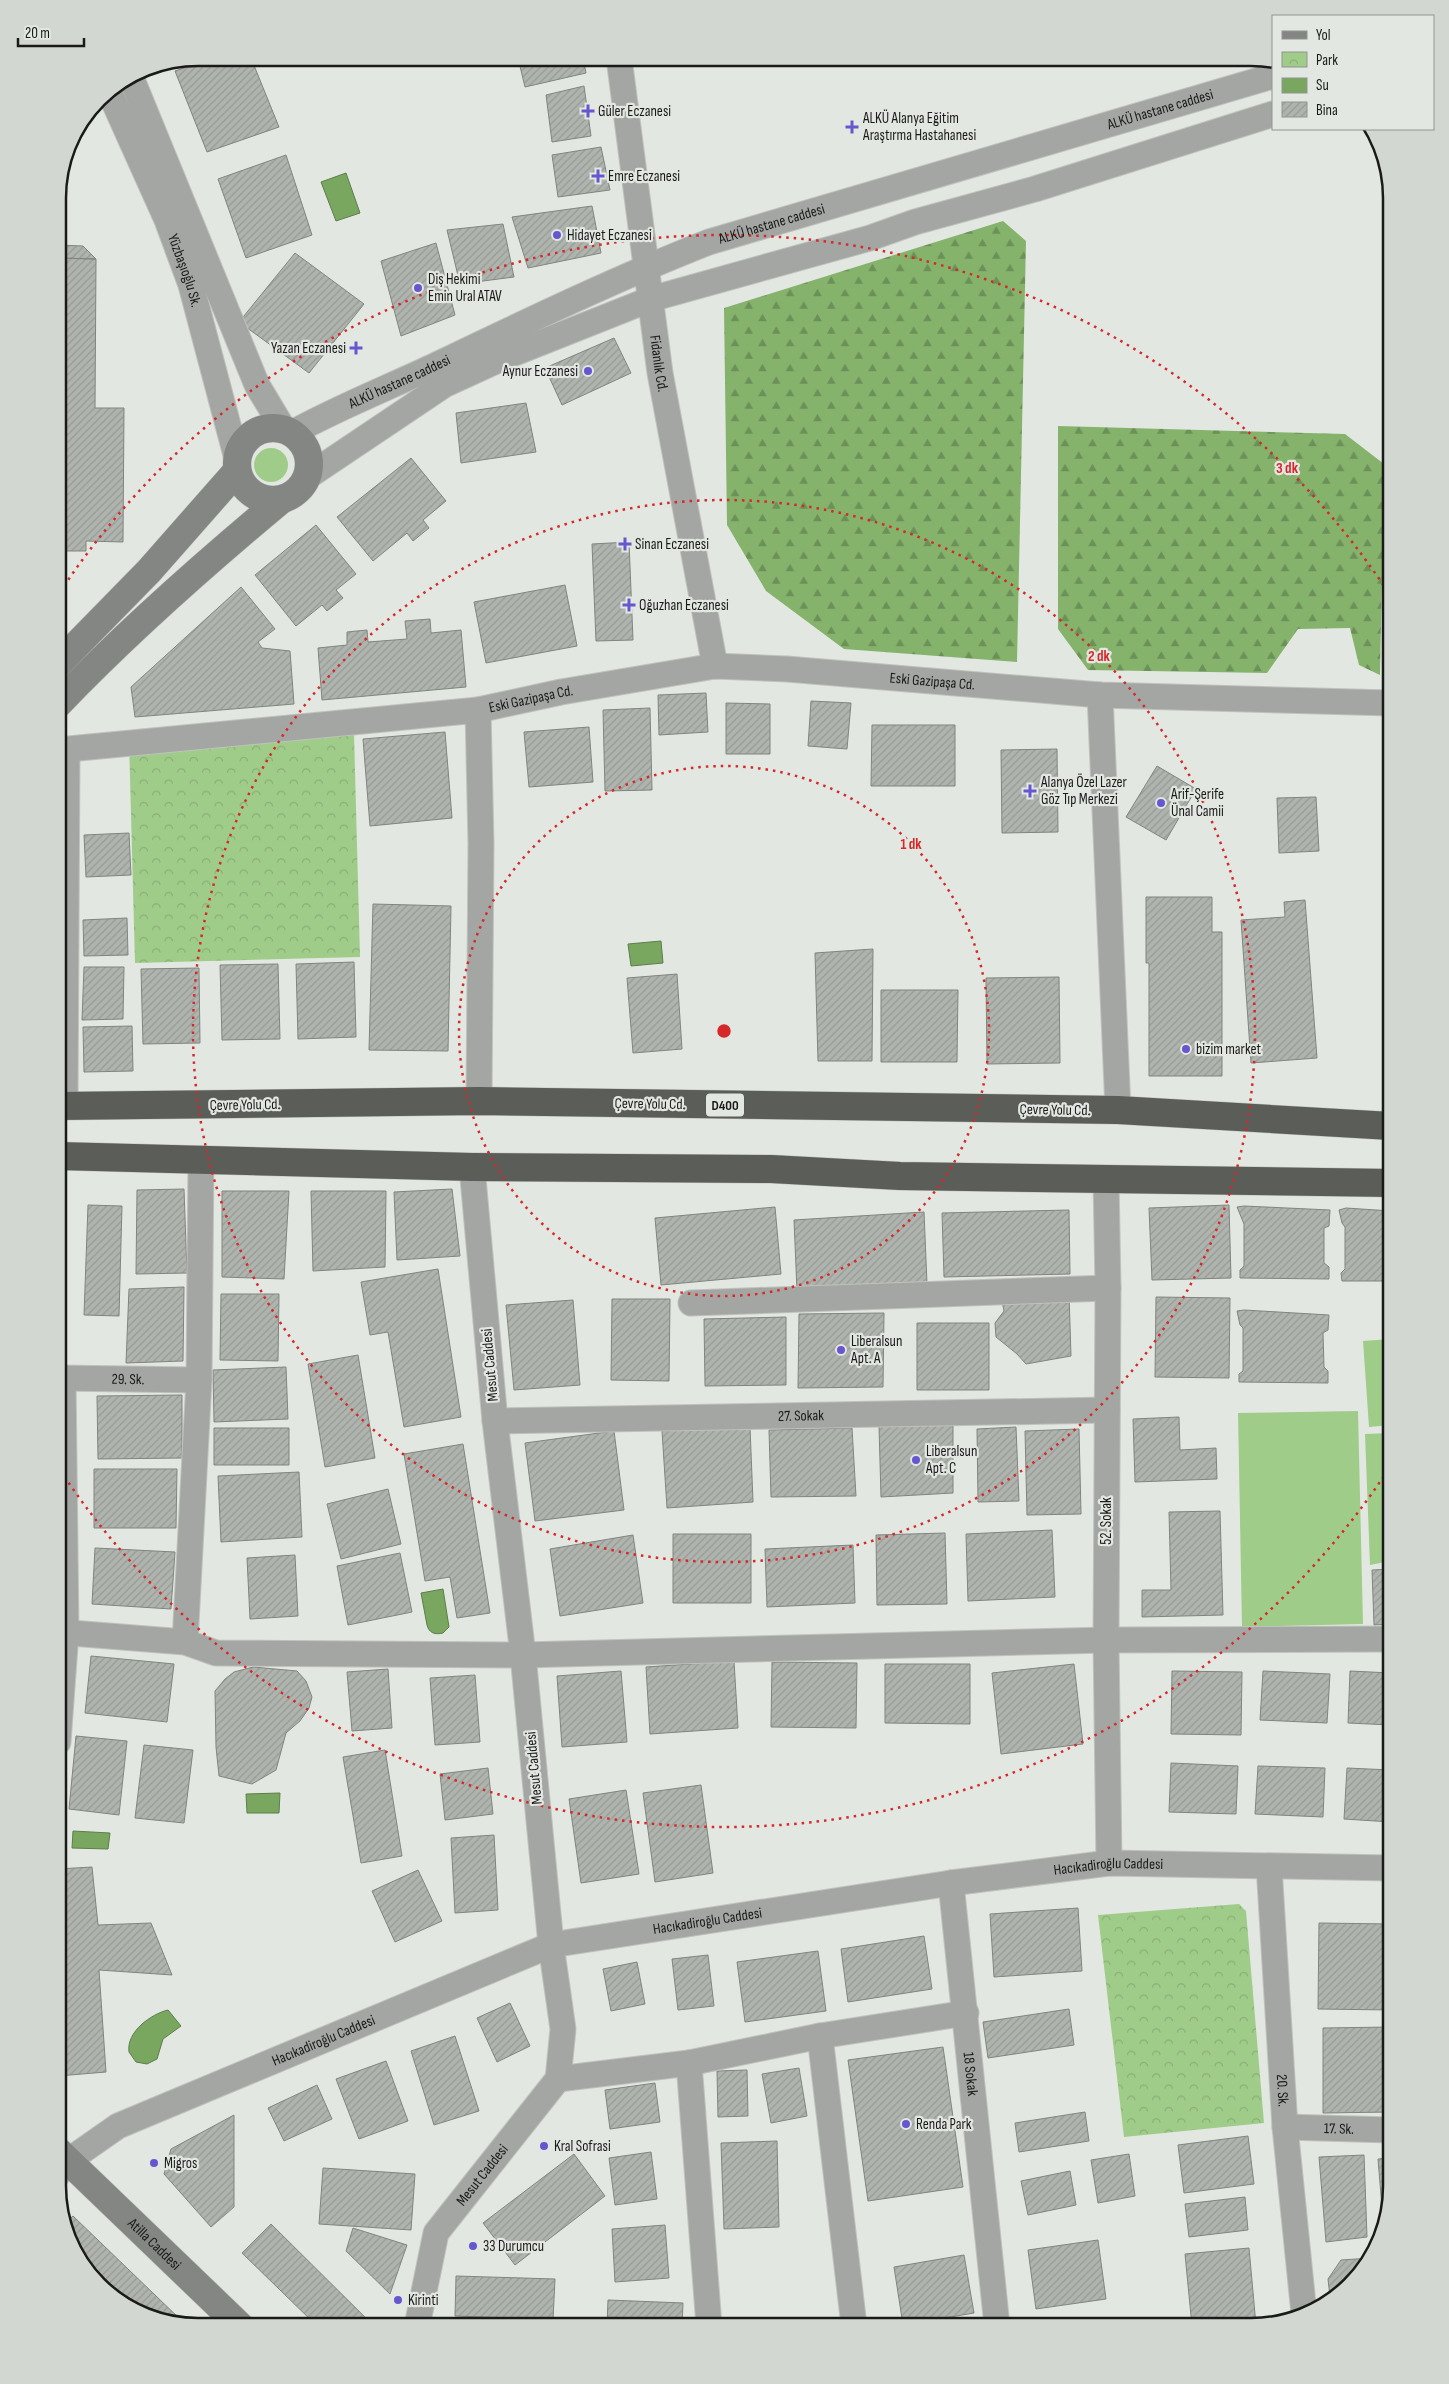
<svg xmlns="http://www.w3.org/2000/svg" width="1449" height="2384" font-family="'Sofia Sans Condensed',sans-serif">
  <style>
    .green { fill: #a0cc89 }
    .forest { fill: url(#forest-firs) }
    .park { fill: url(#park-crowns) }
    .water { fill: #7aa760; stroke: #5d7d4b }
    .building { fill: url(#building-hatch); stroke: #81857f }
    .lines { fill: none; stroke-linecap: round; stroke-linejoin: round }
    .street-casing { stroke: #bfc2bd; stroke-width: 27 }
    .secondary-casing { stroke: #bfc2bd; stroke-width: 29 }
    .highway-casing { stroke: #bfc2bd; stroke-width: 29 }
    .street { stroke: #a4a6a3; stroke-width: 25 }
    .secondary { stroke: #848683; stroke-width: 28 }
    .highway { stroke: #5a5d58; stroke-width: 28 }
    .ring { fill: none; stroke: #d62828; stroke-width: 2.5; stroke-dasharray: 2.5 5 }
    .poi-dot { fill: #6756cf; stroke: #e3e7e1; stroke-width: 2 }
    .labels { text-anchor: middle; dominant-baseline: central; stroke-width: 4.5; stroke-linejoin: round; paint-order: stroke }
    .shield { fill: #e3e7e1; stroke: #565855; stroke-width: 1 }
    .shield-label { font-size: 14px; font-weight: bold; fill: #191b19 }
    .street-label { font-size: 15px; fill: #191b19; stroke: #e3e7e1 }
    .poi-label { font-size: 15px; fill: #191b19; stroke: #e3e7e1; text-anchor: start }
    .rim { fill: none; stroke: #191b19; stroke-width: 2.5 }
    .centre { fill: #d62828; stroke: #e3e7e1; stroke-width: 2.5 }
    .ring-label { font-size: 15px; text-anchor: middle; font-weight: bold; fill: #d62828; stroke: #e3e7e1; stroke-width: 4.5; stroke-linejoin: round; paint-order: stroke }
  </style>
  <defs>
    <pattern id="forest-firs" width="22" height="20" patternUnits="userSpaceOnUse" patternTransform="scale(1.25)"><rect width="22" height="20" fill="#85b36c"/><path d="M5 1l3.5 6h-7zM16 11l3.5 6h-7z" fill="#6c9158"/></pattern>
    <pattern id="park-crowns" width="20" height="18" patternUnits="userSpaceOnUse" patternTransform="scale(1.25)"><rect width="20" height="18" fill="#a0cc89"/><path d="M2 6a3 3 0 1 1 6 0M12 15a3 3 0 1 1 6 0" fill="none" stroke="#89af76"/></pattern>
    <pattern id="building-hatch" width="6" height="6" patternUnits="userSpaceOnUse" patternTransform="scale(1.25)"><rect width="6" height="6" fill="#b0b4ae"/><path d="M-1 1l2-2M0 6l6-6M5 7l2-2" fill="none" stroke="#979a95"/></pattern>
  </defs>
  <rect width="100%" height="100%" fill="#e3e7e1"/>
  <path class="green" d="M254 465a17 17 0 1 1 34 0a17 17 0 1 1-34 0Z
    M1391 1339V1425L1369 1427 1363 1341Z
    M1358 1411 1363 1624 1242 1627 1238 1413Z
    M1391 1433V1471L1382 1474 1385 1562 1370 1565 1365 1434Z"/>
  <path class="forest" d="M1003 221 1026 241 1017 662 844 649 766 591 727 525 724 308Z
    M1058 426 1345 434 1384 464 1380 675 1359 665 1350 628 1298 629 1267 673 1088 670 1058 629Z"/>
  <path class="park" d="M354 733 360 957 135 963 129 740Z
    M1239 1904 1246 1911 1264 2123 1124 2137 1098 1915Z"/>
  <path class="water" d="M346 173 360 213 336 221 321 182Z
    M661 941 663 963 631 966 628 944Z
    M443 1589 449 1627 443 1633C435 1635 429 1633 427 1625L421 1593Z
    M280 1793 279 1813H247L246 1794Z
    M73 1831 110 1833 108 1849 72 1848Z
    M168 2010 181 2026 163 2039 157 2059 147 2064 136 2062 129 2052C126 2032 151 2014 168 2010Z"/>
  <path class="building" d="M215 58H251L279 127 207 152 175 71Z
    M518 58H583L586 73 525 87Z
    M584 86 591 136 552 142 546 95Z
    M601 147 610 190 558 197 552 155Z
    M286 155 312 235 246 258 218 179Z
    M592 206 601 253 528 268 512 217Z
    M503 224 514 277 460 284 447 230Z
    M436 243 455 315 401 336 381 261Z
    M58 245 83 246 96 259 58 258Z
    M295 253 364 304 309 373 239 322Z
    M58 258 96 259 95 408H124L123 542 86 541V551H58Z
    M614 338 631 373 562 405 545 368Z
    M526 403 536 452 461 463 456 413Z
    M411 458 446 501 423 520 429 528 413 541 407 533 373 561 337 517Z
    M316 525 356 574 336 590 343 598 327 611 322 605 296 626 255 575Z
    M629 542 633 640 596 641 592 544Z
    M565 585 577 646 486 663 474 602Z
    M241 587 275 629 258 642 262 648 290 651 294 704 135 717 131 687Z
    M430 619 431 633 461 630 466 687 322 700 318 648 347 645V632L367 630 368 642 407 639 405 621Z
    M706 693 708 732 659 735 658 695Z
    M811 701 851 703 847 749 808 746Z
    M726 703 770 704V754H726Z
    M650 708 652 790 605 791 603 710Z
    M872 725H955V786H871Z
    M589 727 593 782 529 787 524 732Z
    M445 732 452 818 370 826 363 739Z
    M1057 749 1058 832 1002 833 1001 750Z
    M1157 766 1196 789 1166 840 1126 817Z
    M1316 797 1319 851 1279 853 1277 798Z
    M129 833 131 875 86 877 84 835Z
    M1146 897H1212V932H1222V1076H1149V963H1146Z
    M1305 900 1317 1058 1251 1063 1241 920 1285 917 1284 902Z
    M373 904 451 906 448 1051 369 1050Z
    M127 918 128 955 84 956 83 920Z
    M873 949 872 1061H818L815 953Z
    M354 962 356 1037 298 1039 296 964Z
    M278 964 280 1039 222 1040 220 965Z
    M84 967H124L123 1019 82 1020Z
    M199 968 200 1043 143 1044 141 969Z
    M677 974 682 1049 633 1053 627 978Z
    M1059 977 1060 1063 987 1064 986 978Z
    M881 990H958L957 1062H881Z
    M132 1026 133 1071 84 1072 83 1027Z
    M184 1189 187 1273 136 1274 137 1190Z
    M452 1189 460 1256 397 1260 394 1192Z
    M222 1191H289L284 1279 222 1277Z
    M311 1191H386L385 1267 313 1271Z
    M88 1205 122 1206 119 1316 84 1315Z
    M1229 1205 1231 1278 1152 1280 1149 1208Z
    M1244 1206 1330 1210 1329 1226 1324 1228V1263L1329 1267V1279L1240 1278V1270L1244 1266V1224L1237 1207Z
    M775 1207 781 1274 661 1285 655 1218Z
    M1346 1208 1391 1211V1281H1342L1341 1273 1345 1269V1227L1342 1223 1339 1210Z
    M1069 1210 1070 1274 944 1277 942 1213Z
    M924 1212 927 1284 797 1291 794 1220Z
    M438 1269 461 1417 404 1427 388 1332 370 1335 361 1282Z
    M184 1287 183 1361 126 1363 129 1289Z
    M221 1294H279L278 1361 220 1360Z
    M1069 1294 1071 1356 1026 1364 1017 1354 996 1337 995 1323 1004 1311 1001 1296Z
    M1156 1297 1230 1298 1229 1378 1155 1377Z
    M612 1299H670L669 1381 611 1380Z
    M573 1300 580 1385 514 1390 506 1305Z
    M1244 1310 1329 1315 1328 1330 1323 1333 1324 1367 1328 1371V1383L1239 1382V1374L1243 1371V1328L1240 1325 1237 1311Z
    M884 1313 883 1387 798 1388 799 1314Z
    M786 1317V1385L705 1386 704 1319Z
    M917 1323H989V1390H917Z
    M358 1355 375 1458 325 1467 308 1364Z
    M286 1367 288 1419 214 1422 213 1370Z
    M182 1395V1458L98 1459 97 1396Z
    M1179 1417 1180 1450 1216 1448 1217 1479 1135 1482 1133 1419Z
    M953 1423V1493L881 1497 879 1426Z
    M750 1427 753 1502 667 1508 662 1431Z
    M1016 1427 1019 1501 978 1502 977 1429Z
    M214 1428H289V1465H214Z
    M852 1428 856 1496 771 1497 769 1430Z
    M1079 1429 1081 1514 1027 1515 1025 1431Z
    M614 1431 624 1510 535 1521 525 1443Z
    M463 1444 490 1613 457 1618 450 1577 425 1581 404 1454Z
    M94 1469H177L176 1528H94Z
    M299 1472 302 1537 221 1542 218 1476Z
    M388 1489 401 1544 341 1559 327 1504Z
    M1220 1511 1223 1615 1142 1617V1590H1171L1169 1512Z
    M1052 1530 1055 1597 968 1601 966 1534Z
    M945 1533 947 1604 877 1605 876 1535Z
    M673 1534H751V1603H673Z
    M633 1535 643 1603 560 1616 550 1549Z
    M853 1545 855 1603 767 1607 765 1549Z
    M95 1548 175 1552 171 1609 92 1604Z
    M400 1553 412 1612 348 1625 337 1566Z
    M295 1555 298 1616 250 1619 247 1558Z
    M1391 1569V1624L1374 1625 1372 1570Z
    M91 1656 174 1664 167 1722 85 1713Z
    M734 1661 738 1728 650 1734 646 1667Z
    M772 1662 857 1663 856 1728 771 1727Z
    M885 1664H970V1724L885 1723Z
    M1074 1664 1083 1744 1001 1754 992 1673Z
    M253 1667 297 1671 306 1681 312 1697 309 1708 300 1721 286 1733 276 1770 252 1784 219 1776 216 1747 215 1691 225 1679 234 1672Z
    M388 1669 392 1728 352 1731 347 1672Z
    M621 1671 627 1742 562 1747 557 1676Z
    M1172 1671 1242 1672 1241 1735 1171 1734Z
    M1263 1671 1330 1674 1327 1723 1260 1720Z
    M1350 1671 1391 1673V1725L1348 1723Z
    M475 1675 480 1742 435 1745 430 1678Z
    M76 1736 127 1741 119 1815 69 1809Z
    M144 1745 193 1750 184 1823 135 1818Z
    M385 1750 402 1856 361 1863 343 1757Z
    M1171 1763 1238 1766 1236 1814 1169 1812Z
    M1258 1766 1325 1768 1323 1817 1255 1814Z
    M488 1768 493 1814 445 1820 440 1774Z
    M1347 1768 1391 1770V1822L1344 1819Z
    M701 1785 713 1873 655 1882 643 1793Z
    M626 1790 639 1874 581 1883 569 1799Z
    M494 1835 498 1910 455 1913 451 1838Z
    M92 1867 98 1925 151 1923 172 1975 99 1970 106 2072 58 2076V1869Z
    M418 1870 442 1921 395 1942 372 1891Z
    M1078 1908 1082 1971 994 1977 990 1914Z
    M1319 1923 1391 1924V2010L1318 2009Z
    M924 1936 932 1989 848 2002 841 1949Z
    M818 1951 826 2011 745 2022 737 1962Z
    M708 1955 714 2006 678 2010 672 1959Z
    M637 1962 645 2004 611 2011 603 1969Z
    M510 2003 530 2046 497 2062 477 2018Z
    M1069 2009 1074 2045 988 2058 983 2022Z
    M1391 2027V2112L1323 2113V2028Z
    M455 2036 479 2111 434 2125 411 2051Z
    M943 2047 963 2187 868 2201 848 2060Z
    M386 2061 408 2121 359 2139 336 2079Z
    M799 2068 807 2116 771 2123 762 2074Z
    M747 2070 748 2116 718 2117 717 2071Z
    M655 2083 660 2122 610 2129 605 2090Z
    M317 2085 332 2119 284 2141 268 2108Z
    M1085 2112 1089 2141 1019 2152 1015 2123Z
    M234 2115V2207L211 2227 164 2174 171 2149Z
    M1248 2136 1254 2184 1184 2193 1178 2145Z
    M777 2141 779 2227 724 2229 721 2143Z
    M651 2152 657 2199 615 2205 609 2158Z
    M574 2154 605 2196 515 2265 483 2223Z
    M1129 2154 1135 2196 1098 2203 1091 2160Z
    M1364 2155 1367 2237 1326 2242 1319 2157Z
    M1391 2158V2186L1383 2220 1378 2159Z
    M323 2168 415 2174 411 2230 319 2224Z
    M1070 2171 1076 2205 1028 2215 1021 2181Z
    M1245 2197 1248 2230 1189 2237 1185 2204Z
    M73 2216 182 2321 180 2323 120 2303 72 2248 66 2222Z
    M271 2224 374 2326H317L242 2253Z
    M665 2225 669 2278 615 2282 612 2229Z
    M353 2228 407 2245 390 2294 346 2251Z
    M1098 2240 1106 2299 1036 2309 1028 2250Z
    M1249 2248 1256 2325 1192 2326 1185 2254Z
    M964 2255 974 2313 903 2325 894 2267Z
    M1371 2258 1330 2297 1328 2279 1341 2260Z
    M456 2276 555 2279 553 2320 455 2316Z
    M608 2300 683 2303 682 2326H607Z"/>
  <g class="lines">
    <defs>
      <g id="street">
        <path id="s1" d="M619 58 660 373 715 666"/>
        <path d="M131 77 257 385 284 430"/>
        <path id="s2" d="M109 91 167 220 191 285 237 459"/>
        <path id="s3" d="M292 433C337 408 385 389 432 367 524 323 615 279 709 242L1273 76"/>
        <path d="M307 477 444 385 505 357 651 299 870 238 915 222 1035 189 1273 114"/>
        <path d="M1100 695 1118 1110"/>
        <path d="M478 710 481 844 479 1101"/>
        <path id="s4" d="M58 750 478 710 561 692 715 666 787 669 1100 695 1391 703"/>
        <path d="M65 1106 67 750"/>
        <path d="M1106 1179 1108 1288 1106 1640 1109 1863"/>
        <path d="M691 1303 1108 1288"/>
        <path id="s5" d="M58 1378 199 1380"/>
        <path id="s6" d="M495 1421 1107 1410"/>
        <path d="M58 1632 185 1642 216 1653 523 1655 1106 1640 1391 1639"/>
        <path d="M185 1642 199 1380 201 1159"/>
        <path d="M58 1742 66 1632 63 1378"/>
        <path id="s7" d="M1269 1866 1285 2127 1304 2314"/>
        <path id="s8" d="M951 1883 997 2326"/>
        <path d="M820 2036 854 2326"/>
        <path d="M689 2063 709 2326"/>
        <path d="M558 2079 689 2063 820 2036 966 2013"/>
        <path id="s9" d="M1285 2127 1391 2130"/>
        <path id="s10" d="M58 2174 68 2161 118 2126 551 1945 951 1883 1109 1863 1391 1868"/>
        <path id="s11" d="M417 2326 436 2233 558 2079 563 2029 551 1945 523 1655 495 1421 472 1167"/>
      </g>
      <g id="secondary">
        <circle cx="273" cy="464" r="36"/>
        <path d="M58 664 149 571 237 471"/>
        <path d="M58 704C128 631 203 565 281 500"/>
        <path id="s12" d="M58 2151 240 2326"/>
      </g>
      <path id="highway" d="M58 1106 479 1101 1118 1110 1391 1126
        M58 1156 472 1167 771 1169 900 1176 1391 1183"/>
    </defs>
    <use href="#street" class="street-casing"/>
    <use href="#secondary" class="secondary-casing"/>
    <use href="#highway" class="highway-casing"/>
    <use href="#street" class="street"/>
    <use href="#secondary" class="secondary"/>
    <use href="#highway" class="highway"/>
  </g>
  <g class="ring">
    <circle cx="724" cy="1031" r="265"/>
    <circle cx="724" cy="1031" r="531"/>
    <path d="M1388 1470A796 796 0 0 1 60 1470M60 592A796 796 0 0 1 1388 592"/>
  </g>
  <g class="poi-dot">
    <path d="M585.5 103.5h5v5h5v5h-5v5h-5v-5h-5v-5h5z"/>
    <path d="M849.5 119.5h5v5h5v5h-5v5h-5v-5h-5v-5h5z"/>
    <path d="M595.5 168.5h5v5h5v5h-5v5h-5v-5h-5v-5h5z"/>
    <circle cx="557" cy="235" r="5"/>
    <circle cx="418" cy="288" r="5"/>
    <path d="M353.5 340.5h5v5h5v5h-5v5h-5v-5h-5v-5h5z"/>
    <circle cx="588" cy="371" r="5"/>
    <path d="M622.5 536.5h5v5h5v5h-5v5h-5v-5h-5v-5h5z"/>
    <path d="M626.5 597.5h5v5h5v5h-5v5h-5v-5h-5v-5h5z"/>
    <path d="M1027.5 783.5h5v5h5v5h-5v5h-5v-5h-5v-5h5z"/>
    <circle cx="1161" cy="803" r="5"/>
    <circle cx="1186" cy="1049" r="5"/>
    <circle cx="841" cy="1350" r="5"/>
    <circle cx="916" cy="1460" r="5"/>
    <circle cx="906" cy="2124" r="5"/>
    <circle cx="544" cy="2146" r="5"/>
    <circle cx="154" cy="2163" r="5"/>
    <circle cx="473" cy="2246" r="5"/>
    <circle cx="398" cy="2300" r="5"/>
  </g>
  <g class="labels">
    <rect class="shield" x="706" y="1093.5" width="38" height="23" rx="4"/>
    <g class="shield-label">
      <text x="725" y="1105">D400</text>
    </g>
    <g class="street-label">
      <text stroke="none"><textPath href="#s3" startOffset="929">ALKÜ hastane caddesi</textPath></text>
      <text stroke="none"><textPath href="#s3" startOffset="524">ALKÜ hastane caddesi</textPath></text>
      <text stroke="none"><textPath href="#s2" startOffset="195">Yüzbaşıoğlu Sk.</textPath></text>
      <text stroke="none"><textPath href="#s1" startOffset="308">Fidanlık Cd.</textPath></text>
      <text stroke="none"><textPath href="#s3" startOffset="119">ALKÜ hastane caddesi</textPath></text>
      <text stroke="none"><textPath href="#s4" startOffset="881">Eski Gazipaşa Cd.</textPath></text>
      <text stroke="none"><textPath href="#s4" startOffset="476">Eski Gazipaşa Cd.</textPath></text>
      <text transform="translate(650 1104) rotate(1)">Çevre Yolu Cd.</text>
      <text transform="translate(245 1105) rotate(-1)">Çevre Yolu Cd.</text>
      <text transform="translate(1055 1110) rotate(1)">Çevre Yolu Cd.</text>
      <text transform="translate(490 1365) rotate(-95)">Mesut Caddesi</text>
      <text stroke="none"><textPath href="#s5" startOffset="70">29. Sk.</textPath></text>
      <text stroke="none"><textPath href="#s6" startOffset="306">27. Sokak</textPath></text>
      <text transform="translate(1106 1521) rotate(-90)">52. Sokak</text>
      <text transform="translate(534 1768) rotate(-95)">Mesut Caddesi</text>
      <text stroke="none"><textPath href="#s10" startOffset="1110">Hacıkadiroğlu Caddesi</textPath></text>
      <text stroke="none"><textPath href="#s10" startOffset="705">Hacıkadiroğlu Caddesi</textPath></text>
      <text stroke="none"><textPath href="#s10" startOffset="300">Hacıkadiroğlu Caddesi</textPath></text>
      <text stroke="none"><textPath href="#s8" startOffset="192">18 Sokak</textPath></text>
      <text stroke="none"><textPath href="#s7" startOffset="225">20. Sk.</textPath></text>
      <text stroke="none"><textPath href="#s9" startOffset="54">17. Sk.</textPath></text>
      <text stroke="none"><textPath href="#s11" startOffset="169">Mesut Caddesi</textPath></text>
      <text stroke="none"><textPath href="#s12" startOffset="134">Atilla Caddesi</textPath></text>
    </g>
    <g class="poi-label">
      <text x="598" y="111">Güler Eczanesi</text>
      <text x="863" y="118">ALKÜ Alanya Eğitim<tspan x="863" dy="17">Araştırma Hastahanesi</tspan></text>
      <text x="608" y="176">Emre Eczanesi</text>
      <text x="567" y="235">Hidayet Eczanesi</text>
      <text x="428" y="279">Diş Hekimi<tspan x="428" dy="17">Emin Ural ATAV</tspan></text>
      <text x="346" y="348" text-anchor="end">Yazan Eczanesi</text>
      <text x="578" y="371" text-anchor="end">Aynur Eczanesi</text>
      <text x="635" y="544">Sinan Eczanesi</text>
      <text x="639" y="605">Oğuzhan Eczanesi</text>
      <text x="1041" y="782">Alanya Özel Lazer<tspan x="1041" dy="17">Göz Tıp Merkezi</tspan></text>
      <text x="1171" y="794">Arif-Şerife<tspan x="1171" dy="17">Ünal Camii</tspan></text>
      <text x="1196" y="1049">bizim market</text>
      <text x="851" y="1341">Liberalsun<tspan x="851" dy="17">Apt. A</tspan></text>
      <text x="926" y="1451">Liberalsun<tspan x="926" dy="17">Apt. C</tspan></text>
      <text x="916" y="2124">Renda Park</text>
      <text x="554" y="2146">Kral Sofrasi</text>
      <text x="164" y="2163">Migros</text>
      <text x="483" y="2246">33 Durumcu</text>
      <text x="408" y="2300">Kirinti</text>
    </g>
  </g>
  <path d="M0 0H1449V2384H0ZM198 66H1251A132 132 0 0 1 1383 198V2186A132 132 0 0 1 1251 2318H198A132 132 0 0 1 66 2186V198A132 132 0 0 1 198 66Z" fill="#d3d7d1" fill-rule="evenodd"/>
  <path class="rim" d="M198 66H1251A132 132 0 0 1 1383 198V2186A132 132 0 0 1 1251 2318H198A132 132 0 0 1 66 2186V198A132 132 0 0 1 198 66Z"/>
  <circle cx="724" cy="1031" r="8" class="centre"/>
  <g class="ring-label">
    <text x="1287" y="473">3 dk</text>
    <text x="1099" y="661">2 dk</text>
    <text x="911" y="849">1 dk</text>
  </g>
  <rect x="1272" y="15" width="162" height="115" fill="#e3e7e1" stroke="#929591"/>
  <rect x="1282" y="31" width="25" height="8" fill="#848683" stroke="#929591"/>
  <text x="1316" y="40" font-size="15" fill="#191b19">Yol</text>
  <rect x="1282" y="52" width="25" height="15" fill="url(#park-crowns)" stroke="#929591"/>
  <text x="1316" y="65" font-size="15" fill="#191b19">Park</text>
  <rect x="1282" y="78" width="25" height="15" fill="#7aa760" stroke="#929591"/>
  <text x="1316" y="90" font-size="15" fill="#191b19">Su</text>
  <rect x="1282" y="102" width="25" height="15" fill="url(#building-hatch)" stroke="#929591"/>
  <text x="1316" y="115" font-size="15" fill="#191b19">Bina</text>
  <path d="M18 38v8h66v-8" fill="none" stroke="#191b19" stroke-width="2.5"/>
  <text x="25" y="38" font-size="15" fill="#191b19" stroke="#e3e7e1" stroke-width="4" paint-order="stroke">20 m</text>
</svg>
